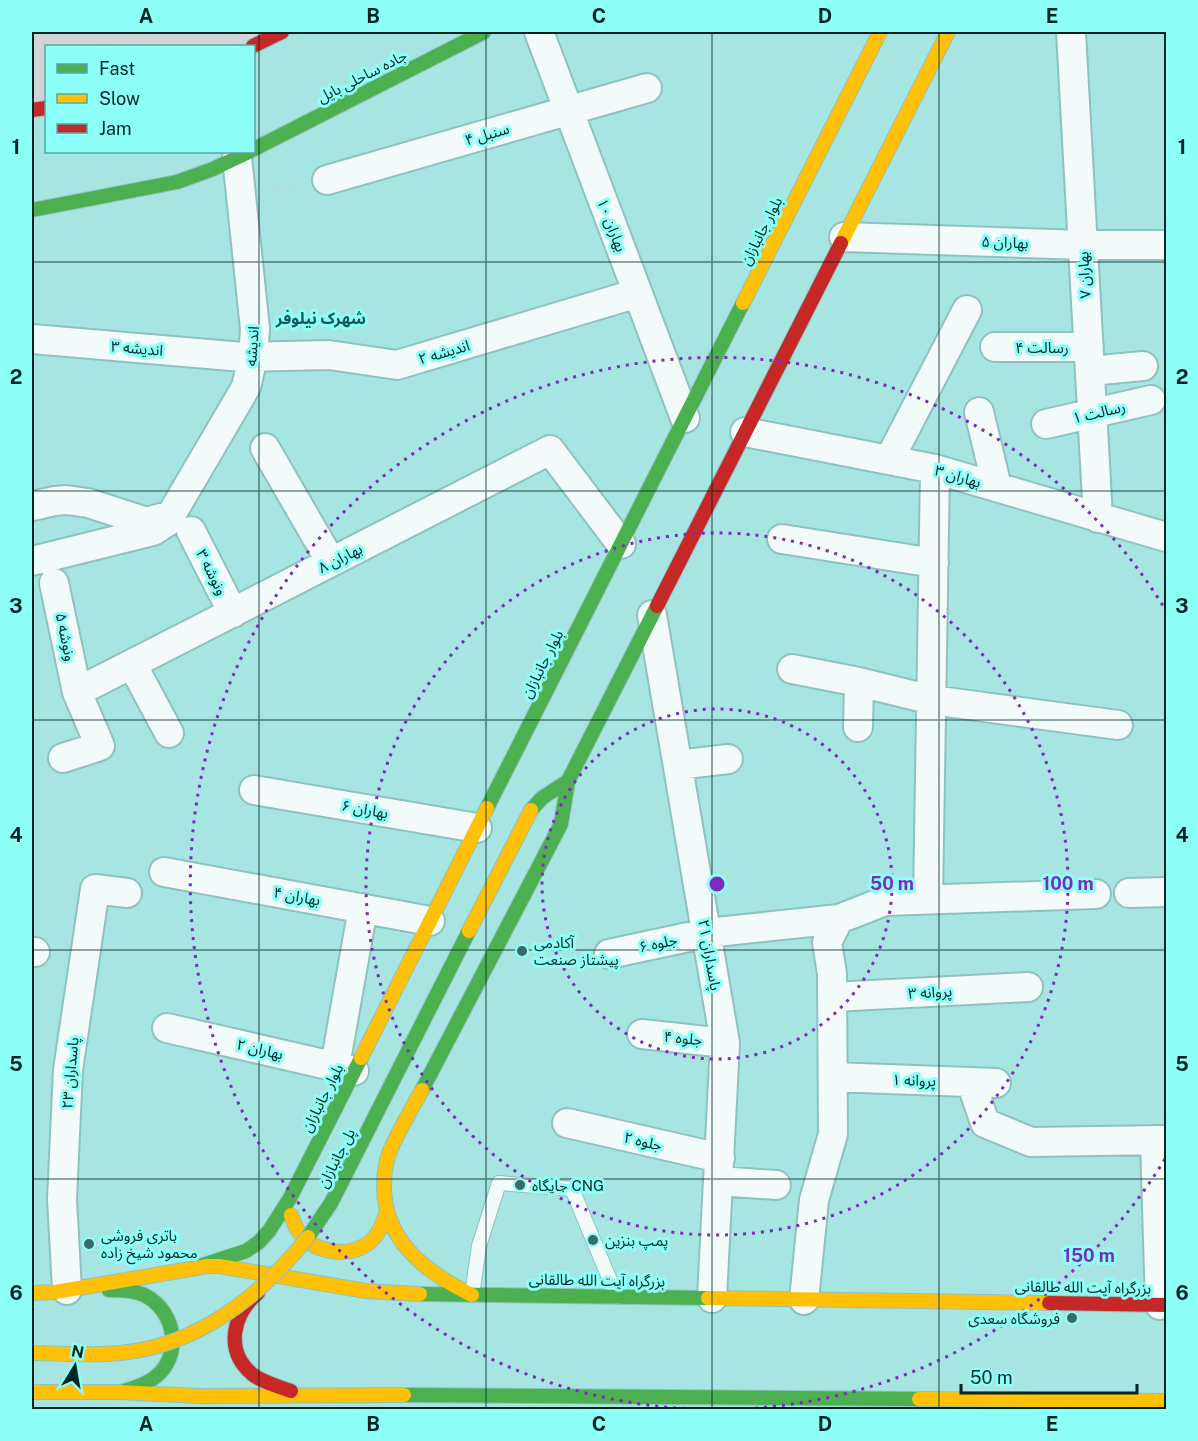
<svg xmlns="http://www.w3.org/2000/svg" width="1198" height="1441" font-family="'Public Sans','Noto Sans Arabic',sans-serif">
  <style>
    .green { fill: #d3d4d5 }
    .lines { fill: none; stroke-linecap: round; stroke-linejoin: round }
    .lane-casing { stroke: #8fc2bf; stroke-width: 16 }
    .street-casing { stroke: #8fc2bf; stroke-width: 32 }
    .fast-casing { stroke: #8fc2bf; stroke-width: 16 }
    .slow-casing { stroke: #8fc2bf; stroke-width: 16 }
    .jam-casing { stroke: #8fc2bf; stroke-width: 16 }
    .path { stroke: #c1d5d3; stroke-width: 4; stroke-dasharray: 1.5 4.5; stroke-linecap: butt }
    .lane { stroke: #f2fbfa; stroke-width: 14 }
    .street { stroke: #f2fbfa; stroke-width: 28 }
    .fast { stroke: #4caf50; stroke-width: 14 }
    .slow { stroke: #ffc107; stroke-width: 14 }
    .jam { stroke: #c62828; stroke-width: 14 }
    .fast-bridge-casing { stroke: #8fc2bf; stroke-width: 16; stroke-linecap: butt }
    .slow-bridge-casing { stroke: #8fc2bf; stroke-width: 16; stroke-linecap: butt }
    .fast-bridge { stroke: #4caf50; stroke-width: 14 }
    .slow-bridge { stroke: #ffc107; stroke-width: 14 }
    .grid { fill: none; stroke: #002624; stroke-width: 1.5; stroke-opacity: 0.55 }
    .ring { fill: none; stroke: #7b2cbf; stroke-width: 3; stroke-dasharray: 3 6 }
    .poi-dot { fill: #3a6966; stroke: #8cfff8; stroke-width: 2 }
    .labels { text-anchor: middle; dominant-baseline: central; stroke-width: 6; stroke-linejoin: round; paint-order: stroke }
    .street-label { font-size: 15px; fill: #002624; stroke: #8cfff8 }
    .poi-label { font-size: 15px; fill: #002624; stroke: #8cfff8; text-anchor: start }
    .neighbourhood-label { font-size: 16px; font-weight: bold; fill: #155754; stroke: #8cfff8 }
    .centre { fill: #7b2cbf; stroke: #8cfff8; stroke-width: 3 }
    .ring-label { font-size: 18px; text-anchor: middle; font-weight: bold; fill: #7b2cbf; stroke: #8cfff8; stroke-width: 6; stroke-linejoin: round; paint-order: stroke }
    .neatline { fill: none; stroke: #002624; stroke-width: 2 }
    .grid-label { font-size: 20px; text-anchor: middle; font-weight: bold; fill: #002624 }
  </style>
  <rect width="100%" height="100%" fill="#a6e5e1"/>
  <path class="green" d="M32 32H282L253 46H46V108L32 110Z"/>
  <g class="lines">
    <defs>
      <path id="lane" d="M472 1295 479 1246 499 1183 572 1189 617 1297"/>
      <path id="street" d="M539 32 685 418
        M1071 32 1098 518
        M327 180 647 88
        M844 237 1083 245H1166
        M32 339 243 357 329 355 397 365 638 293
        M995 347H1089
        M1090 371 1143 366
        M979 412 997 487
        M1046 424 1151 400
        M745 432 935 469 1166 537
        M265 448 331 562
        M889 460 967 310
        M32 506 55 501 66 500 88 503 147 522 171 515 167 522 153 531 32 561
        M171 515 246 387 253 357 255 329 237 157
        M191 531 233 613
        M782 539 934 563
        M54 583 77 692
        M652 615 725 1043 712 1298
        M132 664 169 733
        M792 669 859 682
        M858 727 859 682 932 700 1118 725
        M63 758 100 746 77 692 550 450 621 544
        M678 765 728 759
        M254 790 477 828
        M164 872 430 921
        M1129 893 1166 892
        M928 899 935 469
        M32 952H35
        M609 954 707 933 839 919
        M832 997 1028 987
        M167 1028 354 1071
        M642 1034 725 1043
        M335 1066 363 908
        M833 1077 996 1083
        M971 1082 985 1123 1031 1142 1166 1140
        M567 1123 720 1158
        M1155 1140 1160 1305
        M718 1181 776 1185
        M67 1290 62 1199 68 1070 95 889 127 893
        M804 1300 814 1200 833 1134 832 974 827 942 839 919 885 901 1096 894"/>
      <path id="fast" d="M254 149 484 32
        M32 210 177 182 213 169 249 152
        M487 808 743 303
        M531 810 542 798 568 781
        M422 1090 561 824 568 781 657 606
        M191 1269 246 1251 259 1242 269 1231 290 1198 361 1058
        M109 1290C121 1290 135 1290 146 1296 176 1312 183 1357 154 1378 145 1385 134 1388 124 1391
        M420 1294 708 1298
        M404 1395 919 1399"/>
      <path id="slow" d="M841 243 948 32
        M743 303 880 32
        M361 1058 487 808
        M422 1090C411 1110 399 1130 390 1151 385 1162 384 1176 384 1188 385 1242 427 1273 472 1295
        M291 1215C293 1220 295 1227 299 1232 314 1253 349 1259 370 1242 379 1234 382 1225 386 1214
        M32 1293 55 1292 208 1266H219L366 1291 420 1294
        M708 1298 1049 1303
        M32 1392H119L199 1396 404 1395
        M919 1399 1166 1401"/>
      <path id="jam" d="M253 46 282 32
        M32 110 46 108
        M657 606 841 243
        M258 1293C233 1314 224 1350 252 1374 263 1383 278 1386 291 1391
        M1049 1303 1166 1305"/>
    </defs>
    <use href="#lane" class="lane-casing"/>
    <use href="#street" class="street-casing"/>
    <use href="#fast" class="fast-casing"/>
    <use href="#slow" class="slow-casing"/>
    <use href="#jam" class="jam-casing"/>
    <path class="path" d="M266 192 302 185"/>
    <use href="#lane" class="lane"/>
    <use href="#street" class="street"/>
    <use href="#fast" class="fast"/>
    <use href="#slow" class="slow"/>
    <use href="#jam" class="jam"/>
    <defs>
      <path id="fast-bridge" d="M308 1237 331 1203 469 931"/>
      <path id="slow-bridge" d="M469 931 531 810
        M32 1353C61 1353 91 1356 120 1353 197 1346 261 1296 308 1237"/>
    </defs>
    <use href="#fast-bridge" class="fast-bridge-casing"/>
    <use href="#slow-bridge" class="slow-bridge-casing"/>
    <use href="#fast-bridge" class="fast-bridge"/>
    <use href="#slow-bridge" class="slow-bridge"/>
  </g>
  <path class="grid" d="M259 32V1410M486 32V1410M712 32V1410M939 32V1410M32 262H1166M32 491H1166M32 720H1166M32 950H1166M32 1179H1166"/>
  <g class="ring">
    <circle cx="717" cy="884" r="175"/>
    <circle cx="717" cy="884" r="351"/>
    <path d="M1165 1159A526 526 0 0 1 740 1409M694 1409A526 526 0 1 1 1165 609"/>
  </g>
  <g class="poi-dot">
    <circle cx="522" cy="951" r="6"/>
    <circle cx="520" cy="1185" r="6"/>
    <circle cx="593" cy="1240" r="6"/>
    <circle cx="89" cy="1244" r="6"/>
    <circle cx="1072" cy="1318" r="6"/>
  </g>
  <g class="labels">
    <g class="street-label">
      <text transform="translate(362 76) rotate(-27)">جاده ساحلی بایل</text>
      <text transform="translate(487 134) rotate(-16)">سنبل ۴</text>
      <text transform="translate(612 225) rotate(69)">بهاران ۱۰</text>
      <text transform="translate(761 231) rotate(-63)">بلوار جانبازان</text>
      <text transform="translate(1005 242) rotate(2)">بهاران ۵</text>
      <text transform="translate(1084 275) rotate(-93)">بهاران ۷</text>
      <text transform="translate(252 346) rotate(-86)">اندیشه</text>
      <text x="1042" y="347">رسالت ۴</text>
      <text transform="translate(137 348) rotate(5)">اندیشه ۳</text>
      <text transform="translate(444 352) rotate(-16)">اندیشه ۲</text>
      <text transform="translate(1099 412) rotate(-13)">رسالت ۱</text>
      <text transform="translate(958 476) rotate(16)">بهاران ۳</text>
      <text transform="translate(340 558) rotate(-27)">بهاران ۸</text>
      <text transform="translate(212 572) rotate(63)">ونوشه ۳</text>
      <text transform="translate(66 637) rotate(78)">ونوشه ۵</text>
      <text transform="translate(542 664) rotate(-63)">بلوار جانبازان</text>
      <text transform="translate(365 809) rotate(10)">بهاران ۶</text>
      <text transform="translate(297 896) rotate(10)">بهاران ۴</text>
      <text transform="translate(658 943) rotate(-12)">جلوه ۶</text>
      <text transform="translate(710 955) rotate(80)">پاسداران ۲۱</text>
      <text transform="translate(930 992) rotate(-3)">پروانه ۳</text>
      <text transform="translate(683 1038) rotate(6)">جلوه ۴</text>
      <text transform="translate(260 1049) rotate(13)">بهاران ۲</text>
      <text transform="translate(70 1073) rotate(-85)">پاسداران ۲۳</text>
      <text transform="translate(914 1080) rotate(2)">پروانه ۱</text>
      <text transform="translate(322 1098) rotate(-63)">بلوار جانبازان</text>
      <text transform="translate(643 1141) rotate(13)">جلوه ۲</text>
      <text transform="translate(336 1158) rotate(-63)">پل جانبازان</text>
      <text transform="translate(597 1280) rotate(1)">بزرگراه آیت الله طالقانی</text>
      <text transform="translate(1083 1287) rotate(1)">بزرگراه آیت الله طالقانی</text>
    </g>
    <g class="poi-label">
      <text x="534" y="942">آکادمی<tspan x="534" dy="17">پیشتاز صنعت</tspan></text>
      <text x="532" y="1185">جایگاه CNG</text>
      <text x="101" y="1235">باتری فروشی<tspan x="101" dy="17">محمود شیخ زاده</tspan></text>
      <text x="605" y="1240">پمپ بنزین</text>
      <text x="1060" y="1318" text-anchor="end">فروشگاه سعدی</text>
    </g>
    <g class="neighbourhood-label">
      <text x="321" y="318">شهرک نیلوفر</text>
    </g>
  </g>
  <circle cx="717" cy="884" r="9" class="centre"/>
  <g class="ring-label">
    <text x="892" y="890">50 m</text>
    <text x="1068" y="890">100 m</text>
    <text x="1089" y="1262">150 m</text>
  </g>
  <rect width="1198" height="1441" fill="none" stroke="#8cfff8" stroke-width="66"/>
  <rect x="45" y="45" width="210" height="108" fill="#8cfff8" stroke="#54a8a3" stroke-width="1.5"/>
  <rect x="57" y="64" width="30" height="9" fill="#4caf50" stroke="#54a8a3" stroke-width="1.5"/>
  <text x="99" y="75" font-size="18" fill="#002624">Fast</text>
  <rect x="57" y="94" width="30" height="9" fill="#ffc107" stroke="#54a8a3" stroke-width="1.5"/>
  <text x="99" y="105" font-size="18" fill="#002624">Slow</text>
  <rect x="57" y="124" width="30" height="9" fill="#c62828" stroke="#54a8a3" stroke-width="1.5"/>
  <text x="99" y="135" font-size="18" fill="#002624">Jam</text>
  <g transform="translate(75 1366) rotate(11)" stroke="#8cfff8" stroke-width="4.5" paint-order="stroke">
  <path d="M0-4.5L10 22L0 15L-10 22Z" fill="#002624"/>
  <text y="-9" font-size="16" font-weight="bold" text-anchor="middle" fill="#002624">N</text>
  </g>
  <path d="M961 1384v9h176v-9" fill="none" stroke="#002624" stroke-width="3"/>
  <text x="970" y="1384" font-size="18" fill="#002624" stroke="#8cfff8" stroke-width="4.5" paint-order="stroke">50 m</text>
  <rect x="33" y="33" width="1132" height="1375" class="neatline"/>
  <g class="grid-label">
    <text x="146" y="23">A</text>
    <text x="373" y="23">B</text>
    <text x="599" y="23">C</text>
    <text x="825" y="23">D</text>
    <text x="1052" y="23">E</text>
    <text x="16" y="154">1</text>
    <text x="1182" y="154">1</text>
    <text x="16" y="384">2</text>
    <text x="1182" y="384">2</text>
    <text x="16" y="613">3</text>
    <text x="1182" y="613">3</text>
    <text x="16" y="842">4</text>
    <text x="1182" y="842">4</text>
    <text x="16" y="1071">5</text>
    <text x="1182" y="1071">5</text>
    <text x="16" y="1300">6</text>
    <text x="1182" y="1300">6</text>
    <text x="146" y="1431">A</text>
    <text x="373" y="1431">B</text>
    <text x="599" y="1431">C</text>
    <text x="825" y="1431">D</text>
    <text x="1052" y="1431">E</text>
  </g>
</svg>
